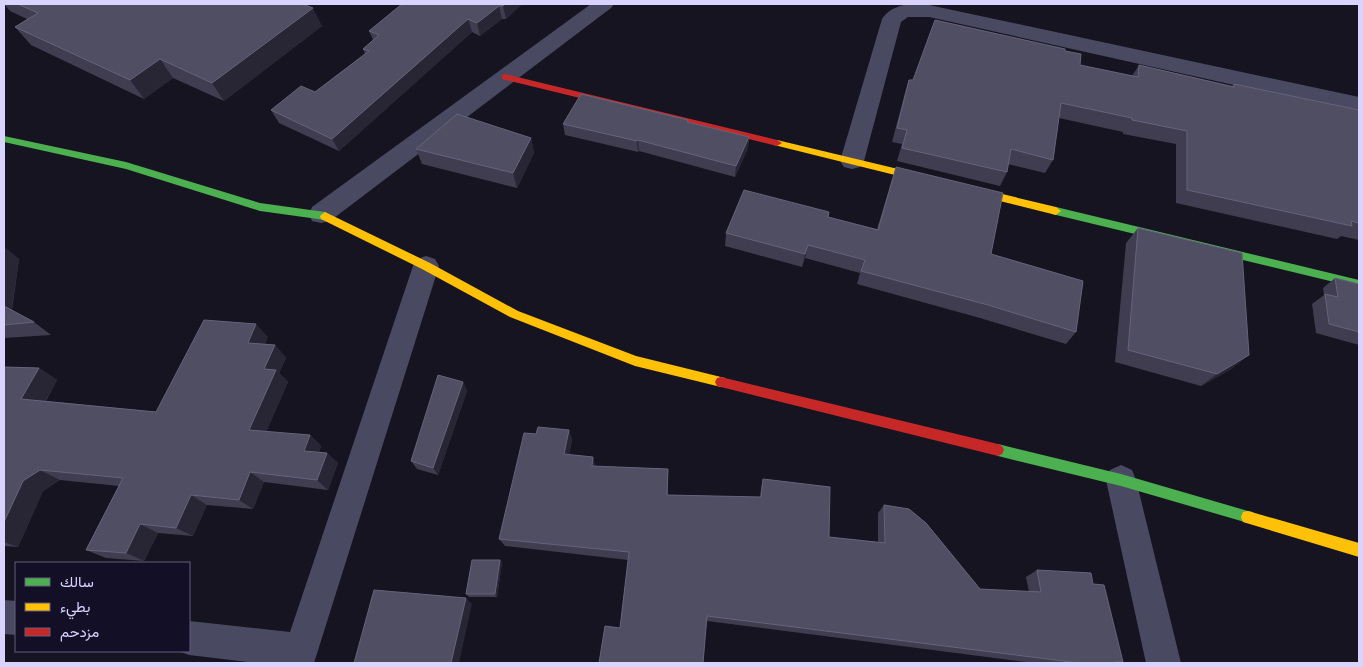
<svg xmlns="http://www.w3.org/2000/svg" width="1363" height="667" font-family="Figtree,Vazirmatn,sans-serif">
  <style>
    .lines { fill: none; stroke-linecap: round; stroke-linejoin: round }
    .street { fill: #4a4962; fill-rule: evenodd }
    .fast { fill: #4caf50; fill-rule: evenodd }
    .slow { fill: #ffc107; fill-rule: evenodd }
    .jam { fill: #c62828; fill-rule: evenodd }
    .wall { fill: #403d50 }
    .shaded-wall { fill: #282635 }
    .building { fill: #504e63; stroke: #66637b }
  </style>
  <rect width="100%" height="100%" fill="#161421"/>
  <g class="lines">
    <path class="street" d="M591 4H614L611 8 330 221 321 223 312 221 309 214 312 207Z
      M904 5H929L1359 97V113L929 17H908L901 22 864 161 860 167 852 169 844 167 840 161 882 19C887 11 895 7 904 5Z
      M426 256 435 259 439 266 314 663H257L189 655 178 651H189V621L290 632 413 266 417 259Z
      M1121 465 1132 470 1136 480 1181 663H1146L1106 480 1110 470Z
      M4 600 16 601V635L4 634Z"/>
    <path class="fast" d="M4 136 126 162 260 203 325 212 330 216 325 220 260 211 126 169 4 142Z
      M1056 207 1359 280V288L1052 214 1051 211 1052 208Z
      M998 444 1121 474 1248 511 1253 512 1255 517 1253 522 1248 523 1121 486 998 456 994 454 992 450 994 446Z"/>
    <path class="slow" d="M777 140 1056 207 1061 211 1056 215 774 145V141Z
      M325 212 430 263 518 311 636 356 721 377 725 378 727 382 725 386 721 387 635 366 510 317 422 269 321 219 320 216Z
      M1248 511 1359 543V557L1243 522 1241 517 1243 512Z"/>
    <path class="jam" d="M505 74 777 140 782 143 777 146 502 79V75Z
      M721 377 998 444 1002 446 1004 450 1002 454 998 456 721 387 717 386 715 382 717 378Z"/>
  </g>
  <path class="wall" d="M4 4H303L322 26 224 101 173 78 144 99 31 45 15 27 27 19 10 11Z
    M402 4H522L506 19H502L480 36 472 32 339 151 279 123 271 110 315 92 365 54 363 49 373 40 369 31Z
    M1065 51 1080 65 1132 76 1139 65 1232 86 1234 84 1359 110V240L1341 236 1337 239 1176 203V144L1123 134V132L1059 118 1053 160 1045 173 1008 164 1007 172 1000 186 897 161 902 144 892 142 905 93 909 80H913Z
    M688 122 749 137 748 148 735 177 639 151 638 152 565 135 563 124Z
    M531 138 534 153 517 188 422 164 416 149Z
    M896 167 1076 332 1066 344 980 318 857 284 860 273 805 258 802 267 725 246 726 233 828 217 877 229Z
    M1138 228 1233 368 1201 386 1115 362 1126 243Z
    M4 247 19 259 12 310 34 322 51 335 4 338Z
    M1335 278 1359 284V345L1316 333 1312 304 1324 295 1323 288Z
    M268 337 265 344 275 345 286 358 279 373 288 382 266 432 310 435 321 446 319 452 327 453 338 463 328 490 264 482 253 509 207 505 193 536 158 533 144 561 106 558 86 550 119 486 60 480 43 491 18 547 4 546V367L39 368 57 380 46 401 156 412Z
    M463 382 467 391 438 475 417 469 411 461Z
    M569 430 572 440 569 455 593 457 595 466 668 469V495L760 497 761 488 763 479 829 537 878 542V513L884 505 980 589 1029 592 1026 577 1037 570 1093 584 1123 662 1119 663H1033L707 621 620 628 628 560 505 546 499 539 536 434Z
    M500 560 502 563 497 597H469L466 594Z"/>
  <path class="shaded-wall" d="M505 4H522L506 19 503 6Z
    M499 6 502 19 480 36 477 23Z
    M313 8 322 26 224 101 212 83Z
    M468 19 472 32 339 151 332 139Z
    M160 59 173 78 144 99 130 80Z
    M749 137 748 148 735 177 736 166Z
    M531 138 534 153 517 188 513 173Z
    M638 140 639 151 638 152 637 141Z
    M808 245 805 258 802 267 805 254Z
    M4 247 19 259 11 314 4 308Z
    M256 324 268 337 260 355 248 343Z
    M275 345 286 358 279 373 288 382 262 441 249 430 264 369Z
    M1249 355 1233 368 1201 386 1217 374Z
    M39 368 57 380 40 411 21 399Z
    M463 382 467 391 438 475 433 468Z
    M569 430 572 440 567 464 564 454Z
    M310 435 321 446 316 461 304 451Z
    M327 453 338 463 328 490 317 480Z
    M593 457 596 467 592 466Z
    M40 470 60 480 43 491 18 547 4 542V522L23 481Z
    M250 472 264 482 253 509 239 500Z
    M191 495 207 505 193 536 176 528Z
    M140 524 158 533 144 561 126 553Z
    M500 560 502 563 497 597 495 594Z
    M466 598 472 604 459 663H451Z"/>
  <path class="building" d="M18 4H303L313 8 212 83 160 59 130 80 15 27 38 13Z
    M402 4H505L503 6H499L477 23 468 19 332 139 271 110 301 86 315 92 369 51 363 49 379 35 369 31Z
    M935 20 1065 49V51L1081 54 1080 65 1138 77 1139 65 1234 87V84L1359 110V223L1351 221 1352 226 1187 190V131L1132 120V118L1061 103 1053 160 1011 149 1007 172 902 148 907 130 897 128 909 80H913Z
    M581 94 688 120 687 122 749 137 736 166 638 140 637 141 563 124Z
    M457 114 531 138 513 173 416 149Z
    M896 167 1003 193 991 254 1083 281 1076 332 988 305 861 271 865 260 808 245 805 254 726 233 744 190 829 212 828 217 878 230Z
    M1138 228 1242 253 1249 355 1217 374 1128 350Z
    M1335 278 1359 284V332L1329 324 1325 294 1338 297Z
    M4 306 34 322 4 325Z
    M204 320 256 324 248 343 275 345 264 369 276 370 249 430 310 435 304 451 327 453 317 480 250 472 239 500 191 495 176 528 140 524 126 553 86 550 123 478 40 470 23 481 4 522V367L39 368 21 399 156 412Z
    M438 375 463 382 433 468 411 461Z
    M538 427 569 430 564 454 593 457 592 466 668 469 667 495 761 497 763 479 830 487 829 537 885 543 884 505 909 509 926 523 980 589 1041 592 1037 570 1091 573 1093 584 1104 585 1123 662H1115V663H1079L707 616 703 663H599L605 626 620 628 629 552 499 539 524 433 536 434Z
    M472 560H500L495 594H466Z
    M374 590 466 598 451 663H354Z"/>
  <rect width="1363" height="667" fill="none" stroke="#d9d4ff" stroke-width="10"/>
  <rect x="15" y="562" width="175" height="90" fill="#130f26" stroke="#625e7d"/>
  <rect x="25" y="578" width="25" height="8" fill="#4caf50" stroke="#625e7d"/>
  <text x="60" y="587" font-size="15" fill="#d9d4ff">سالك</text>
  <rect x="25" y="603" width="25" height="8" fill="#ffc107" stroke="#625e7d"/>
  <text x="60" y="612" font-size="15" fill="#d9d4ff">بطيء</text>
  <rect x="25" y="628" width="25" height="8" fill="#c62828" stroke="#625e7d"/>
  <text x="60" y="637" font-size="15" fill="#d9d4ff">مزدحم</text>
</svg>
